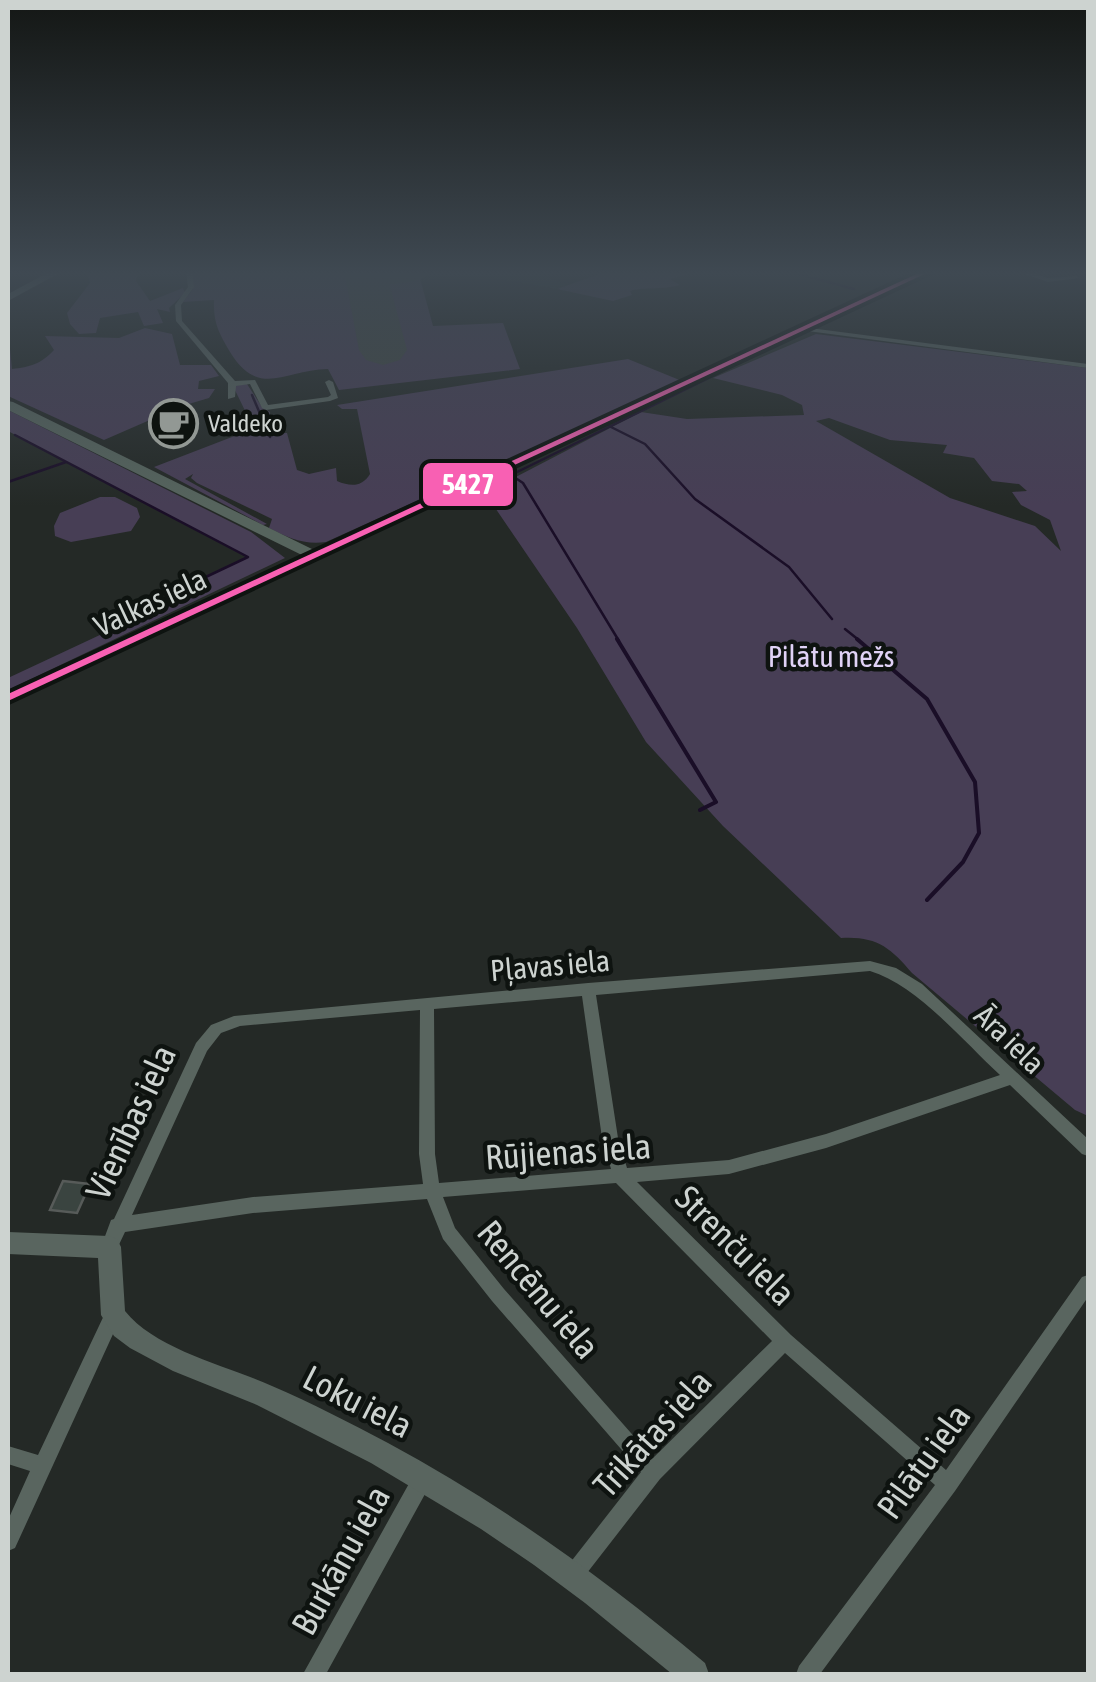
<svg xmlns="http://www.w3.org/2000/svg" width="1096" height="1682" font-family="'Asap Condensed',sans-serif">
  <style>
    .built { fill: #26342d }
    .green { fill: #473e55; fill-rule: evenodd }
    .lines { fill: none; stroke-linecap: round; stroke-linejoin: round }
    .stream-far1 { stroke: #1a0e27; stroke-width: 2.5 }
    .stream { stroke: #1a0e27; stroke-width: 4 }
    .taxiway { fill: #414844; fill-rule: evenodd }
    .runway { fill: #414844; fill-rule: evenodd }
    .building { fill: #3a4440; stroke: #575b59; stroke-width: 2.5 }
    .minor { fill: #59655f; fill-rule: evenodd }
    .tertiary { fill: #59655f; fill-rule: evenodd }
    .secondary { fill: #5a6761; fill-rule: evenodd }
    .primary { fill: #57655e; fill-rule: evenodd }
    .trunk { fill: #56645d; fill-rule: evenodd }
    .bus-1-casing { stroke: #0e1310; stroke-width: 8 }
    .bus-1 { fill: #f860b3; fill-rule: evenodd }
    .labels { text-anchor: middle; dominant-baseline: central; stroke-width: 9; stroke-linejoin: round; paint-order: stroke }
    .far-poi-label { font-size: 25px; fill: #cdd3d0; stroke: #0e1310; text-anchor: start }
    .street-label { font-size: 30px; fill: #cdd3d0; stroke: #0e1310 }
    .park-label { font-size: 30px; fill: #e0d2f6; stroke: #0e1310 }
    .near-street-label { font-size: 35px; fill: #cdd3d0; stroke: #0e1310 }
    .line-badge { stroke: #0e1310; stroke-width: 4 }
    .badge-label { font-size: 28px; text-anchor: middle; font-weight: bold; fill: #fff }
  </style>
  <rect width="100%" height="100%" fill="#242926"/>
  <path class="built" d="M424 271H532L567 285 557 289 484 276 456 275 421 281 418 272Z"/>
  <path class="green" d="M87 271H151L138 274 136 281 150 301 183 288 185 293 169 308 170 312 157 309 163 323 144 326 138 312 100 318 96 333 79 334 70 324 67 313 90 283Z
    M189 271H418L433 326 503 323 520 369 339 390 328 369C284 370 259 399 230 352 219 333 213 323 214 300L183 302 193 289Z
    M608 271H699L670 279 680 285C663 290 640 287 630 291L632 295 613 301 557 289Z
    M145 328 172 334 180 365H211L219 376 199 381 198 389H215L209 398 182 406 104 440 8 396V329L12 369C30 367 41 364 54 350L45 336 119 338Z
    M816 334 1088 368V1116L1075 1110 912 973C890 947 876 936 841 938L723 826 646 742 577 628 485 493 641 412 687 419 804 415 802 405 782 395 713 378ZM829 418 890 440 947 445 943 453 974 458 992 481 1019 484 1027 491 1012 492 1021 505 1050 520 1061 551 1035 526 950 498 816 421Z
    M628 359 682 381 326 542C304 545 288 538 269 528L272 519 197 483 191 478 193 474 185 479 267 524 263 525 154 467 263 425 251 423 233 386 247 384 262 407 270 412 268 425 278 433H287L297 470 309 474 336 468 337 481C351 487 362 487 370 474L357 409H342L337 405Z
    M8 410 251 532 285 558 8 690V678L181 597 191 584 247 557 8 431Z
    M100 497H115L137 508 140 517 131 531 71 542 55 536 54 526 60 513Z"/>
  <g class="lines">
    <path class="stream-far1" d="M788 271 854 289
      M252 395 270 437
      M609 426 645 444 695 499 789 567 832 619
      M15 435 248 557 191 584
      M8 482 66 462
      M845 629 860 641
      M619 641 523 483 511 475 782 342"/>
    <path class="stream" d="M617 639 716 802 700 810
      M857 639 927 699 975 782 979 833 963 862 927 900"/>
    <path class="taxiway" d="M424 271 428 275C414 285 372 288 358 278L367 273Z"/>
    <path class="runway" d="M344 271H386L407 350 400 360 383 365 366 360 359 350Z"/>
  </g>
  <path class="building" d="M63 1181 90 1184 77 1213 50 1210Z"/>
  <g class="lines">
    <path class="minor" d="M186 271H192L194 287 181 305 182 321 235 381 255 380 268 405 328 397 331 395 325 382 329 380 333 382 338 398 330 401 266 410 262 408 250 384 236 386 235 397 228 399V383L176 321 175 305 188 287Z
      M1016 271H1025L1048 278 1077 276 1080 278 1048 282Z
      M802 327 1088 364V368L800 330V328Z
      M870 961 896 968 922 984 1088 1139V1156L1082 1154 1010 1085 826 1148 729 1174 637 1182 791 1335 946 1470 1082 1277 1088 1275V1297L955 1491 820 1674H796L799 1666 935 1485 785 1353 660 1479 580 1582 573 1585 566 1582 563 1575 566 1568 641 1472 492 1301 443 1239 427 1199 253 1213 125 1232 115 1253 109 1255 103 1253 101 1247 111 1220 114 1219 196 1043 211 1025 234 1016 588 983ZM870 971C917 985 964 1042 1000 1075L826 1134 729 1160 627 1168 618 1138 596 995ZM582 996 602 1138 611 1169 439 1183 435 1154 434 1009ZM420 1010 419 1154 423 1184 253 1197 132 1215 207 1051 221 1033 240 1026ZM616 1183 772 1341 653 1458 504 1289 455 1228 443 1197Z
      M113 1306 119 1309 122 1315 119 1321 15 1548 8 1551V1520L30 1471 8 1464V1446L38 1455 107 1309Z
      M423 1468 430 1471 433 1478 430 1485 326 1674H303L416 1471Z"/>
    <path class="tertiary" d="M8 1232 109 1236 117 1239 121 1247 125 1311C156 1350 228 1366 272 1386 312 1403 350 1423 388 1443 502 1504 606 1580 705 1663L709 1674H672L585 1603 534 1565 481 1529 371 1463 257 1405 173 1371 130 1348 114 1336 101 1315 98 1258 8 1254Z"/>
    <path class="secondary" d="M314 552 321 556 319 559 8 703V692Z"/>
    <path class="primary" d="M51 271H63L8 301V294Z"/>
    <path class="trunk" d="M919 271H934L314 561 8 410V401L13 402 314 550Z"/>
    <defs>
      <path id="bus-1" d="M923 271H931L8 701V694Z"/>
    </defs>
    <use href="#bus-1" class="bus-1-casing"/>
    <use href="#bus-1" class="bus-1"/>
  </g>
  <linearGradient id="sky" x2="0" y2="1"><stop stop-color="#141715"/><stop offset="0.54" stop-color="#3f4952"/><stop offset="1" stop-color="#3f4952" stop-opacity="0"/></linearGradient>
  <rect width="1096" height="506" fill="url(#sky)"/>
  <defs>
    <symbol id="cafe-ring" viewBox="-11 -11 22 22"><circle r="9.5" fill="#0e1310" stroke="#929894" stroke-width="1.5"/><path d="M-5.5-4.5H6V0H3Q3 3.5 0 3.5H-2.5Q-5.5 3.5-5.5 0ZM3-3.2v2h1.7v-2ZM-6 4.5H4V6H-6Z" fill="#929894"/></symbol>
  </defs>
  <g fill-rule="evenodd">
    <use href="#cafe-ring" x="146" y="396" width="55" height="55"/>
  </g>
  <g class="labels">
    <g class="far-poi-label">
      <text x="208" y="423">Valdeko</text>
    </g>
    <g class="street-label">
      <text transform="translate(150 602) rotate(-25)">Valkas iela</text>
      <text transform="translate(550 965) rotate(-5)">Pļavas iela</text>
      <text transform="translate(1010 1039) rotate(44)">Āra iela</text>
    </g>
    <g class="park-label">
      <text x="831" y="656">Pilātu mežs</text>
    </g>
    <g class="near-street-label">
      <text transform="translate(130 1122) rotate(-65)">Vienības iela</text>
      <text transform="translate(568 1151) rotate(-4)">Rūjienas iela</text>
      <text transform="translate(736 1245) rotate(45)">Strenču iela</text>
      <text transform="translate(539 1289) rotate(50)">Rencēnu iela</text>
      <text transform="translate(358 1401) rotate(27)">Loku iela</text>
      <text transform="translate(652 1433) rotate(-48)">Trikātas iela</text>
      <text transform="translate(923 1461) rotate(-54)">Pilātu iela</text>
      <text transform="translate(340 1560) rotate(-61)">Burkānu iela</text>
    </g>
  </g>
  <rect class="line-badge" x="421" y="461" width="94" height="47" rx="10" fill="#f860b3"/>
  <g class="badge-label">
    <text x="468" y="494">5427</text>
  </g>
  <rect width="1096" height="1682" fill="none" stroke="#cdd3d0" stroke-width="20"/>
</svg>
